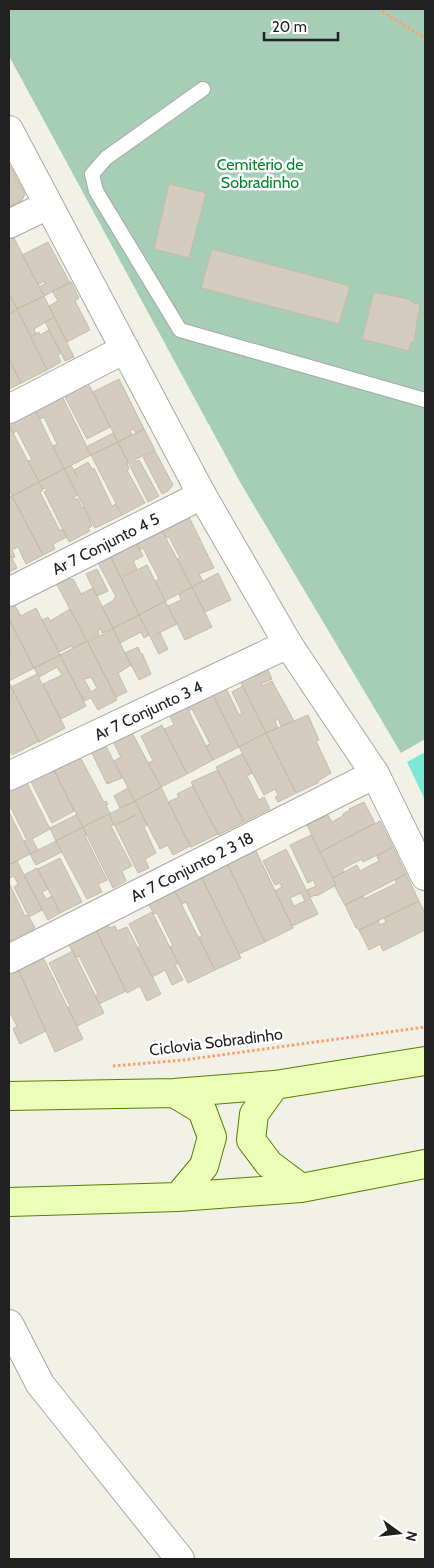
<svg xmlns="http://www.w3.org/2000/svg" width="434" height="1568" font-family="Cabin,sans-serif">
  <style>
    .cemetery { fill: #a6cdb5 }
    .pitch { fill: #7ee8d8 }
    .building { fill: #d3ccbf; stroke: #c5bca8; fill-rule: evenodd }
    .lines { fill: none; stroke-linecap: round; stroke-linejoin: round }
    .service-casing { stroke: #a8a8a8; stroke-width: 16 }
    .minor-casing { stroke: #a8a8a8; stroke-width: 30 }
    .tertiary-casing { stroke: #a8a8a8; stroke-width: 30 }
    .secondary-casing { stroke: #548000; stroke-width: 30 }
    .path { stroke: #ff9d6b; stroke-width: 3; stroke-dasharray: 2.5 2.5; stroke-linecap: butt }
    .service { stroke: #fff; stroke-width: 14 }
    .minor { stroke: #fff; stroke-width: 28 }
    .tertiary { stroke: #fff; stroke-width: 28 }
    .secondary { stroke: #ebffb8; stroke-width: 28 }
    .labels { text-anchor: middle; dominant-baseline: central; stroke-width: 5; stroke-linejoin: round; paint-order: stroke }
    .park-label { font-size: 16px; fill: #02872d; stroke: #fff }
    .street-label { font-size: 16px; fill: #212121; stroke: #fff }
  </style>
  <rect width="100%" height="100%" fill="#f2f1e7"/>
  <path class="cemetery" d="M9 9H425V739L401 753 240 482 9 56Z"/>
  <path class="pitch" d="M425 752V800L407 762Z"/>
  <path class="building" d="M9 164 25 194 22 200 9 207Z
    M169 184 206 193 189 258 154 249Z
    M13 236 44 296 17 309 9 293V238Z
    M48 242 70 283 44 296 39 287 45 284 44 281 38 285 22 255Z
    M212 249 350 286 339 324 201 288Z
    M71 282 79 298 75 301 90 330 67 342 49 306 58 301 52 291Z
    M374 292 408 299 414 303 420 304 414 341 410 344 409 351 362 339Z
    M9 293 17 309 9 314Z
    M44 296 54 317 34 329 36 334 31 337 17 309Z
    M17 309 47 370 21 383 9 359V314Z
    M54 317 74 357 65 361 45 322Z
    M49 330 61 353 58 355 61 362 47 370 31 337 39 332 40 335Z
    M9 359 21 383 9 389Z
    M119 379 144 429 136 433 133 429 130 431 132 435 118 442 93 392Z
    M87 381 110 427 87 439 63 393Z
    M61 394 91 455 64 469 53 446 57 444 44 417 40 419 34 408Z
    M34 408 64 469 39 482 28 461 32 460 17 431 13 433 9 426V422Z
    M11 429 39 482 12 496 9 488V430Z
    M144 429 155 450 134 460 135 462 139 460 159 496 148 502 118 442Z
    M113 433 118 442 91 455 86 447Z
    M118 442 128 462 125 464 127 463 129 469 127 470 145 503 122 515 91 455Z
    M155 451 173 485 168 491 162 494 143 457Z
    M88 462 92 469 94 468 112 506 116 504 122 515 95 528 64 469 71 465 77 477 74 470Z
    M64 469 78 495 72 498 73 499H78L82 508 84 507 92 526 88 528 90 531 69 542 44 492 47 490 45 488 42 489 39 482Z
    M39 482 43 490 40 492 60 531 63 529 67 537 53 544 55 549 43 555 12 496Z
    M12 496 43 555 26 564 18 547 12 550 15 557 11 558 9 553V497Z
    M182 516 189 517 214 568 199 574 203 581 192 587 177 559 180 558 169 537 167 538 160 527Z
    M161 529 192 587 165 601 155 581 159 579 143 548 139 550 136 542Z
    M136 542 143 556 133 561 137 569 120 577 110 555Z
    M9 553 17 568 9 572Z
    M110 555 139 615 113 628 102 607 114 600V598L116 597 97 561Z
    M147 565 165 601 139 615 121 578Z
    M97 569 108 591 97 596 86 574Z
    M218 573 231 600 205 612 192 587Z
    M69 576 71 580 73 579 81 594 93 588 113 628 102 633 100 628 98 631 99 635 87 641 56 583Z
    M192 587 212 627 185 640 168 606 181 600 179 594Z
    M165 601 177 624 157 634 160 633 168 649 159 654 139 615Z
    M14 604 21 616 36 608 60 655 34 668 9 619V606Z
    M70 609 87 641 73 648 72 646 59 652 42 620 48 617 50 621Z
    M139 615 149 635 144 638 141 632 120 643 113 628Z
    M9 619 34 668 9 681V652H11L9 647Z
    M113 629 131 665 118 673 127 692 116 697 88 642Z
    M87 641 117 700 98 710 91 698 84 701 60 655ZM91 677 97 688 91 692 84 679Z
    M138 647 141 654 142 653 151 674 139 680 125 653Z
    M60 655 86 706 61 719 43 684 62 675 57 667 39 677 34 668Z
    M265 664 272 679 261 684 262 686 272 681 294 721 281 726 278 719 275 721 278 728 266 733 237 675Z
    M37 674 65 728 39 742 11 687Z
    M9 682 15 694 12 696 13 698 16 696 39 741 12 755 9 749Z
    M224 684 239 715 242 713 232 692 243 686 266 733 239 747 211 691Z
    M211 691 239 747 213 760 206 746 210 744 192 709 188 711 183 700Z
    M184 702 213 760 187 774 164 729 174 725 167 710Z
    M308 715 319 740 316 741 331 773 318 781V783L296 793 266 733Z
    M162 725 187 774 161 787 148 763 153 761 141 736Z
    M130 729 161 787 135 801 114 761 121 757 111 738Z
    M266 733 296 793 278 802 275 797 278 795 275 789 264 795 239 747Z
    M104 742 122 778 107 784 90 749Z
    M242 754 252 773 247 776 259 800 264 797 270 809 244 822 216 767Z
    M79 755 104 802 106 801 108 804 106 805 110 813 83 827 53 768Z
    M53 768 74 811 52 823 30 780Z
    M218 770 244 822 218 835 191 782Z
    M26 781 50 829 32 839 38 850 30 854 24 841 27 840 9 804V790Z
    M193 786 218 834 191 847 168 802 179 797 177 794Z
    M161 787 190 846 173 855 168 845 160 849 135 801Z
    M128 788 135 801 120 808 114 796Z
    M135 801 147 825 144 827 156 853 145 859 149 868 138 873 115 826 136 815 114 825 109 814Z
    M364 802 375 823 320 852 307 825 328 815 332 822 343 816V814L350 810 349 809Z
    M9 812 30 854 9 865Z
    M109 814 114 825 111 826 132 866 122 871 126 881 113 888 83 827Z
    M76 815 83 827 56 841 50 828Z
    M380 821 393 847 363 862 362 859 342 869 344 872 333 878 320 852Z
    M83 827 86 835 85 836 107 880 98 884 102 892 87 899 56 841Z
    M311 835 336 885 317 896 316 895 310 897 307 890 316 886 313 880 308 883 290 845Z
    M56 841 62 852 36 865 30 854Z
    M393 847 406 874 345 905 335 887 336 885 333 878 357 865 360 871 379 861 377 856Z
    M255 849 293 928 265 942 227 863Z
    M286 849 318 914 292 926 275 891 282 887 280 883 275 885 263 861ZM301 893 305 901 294 906 290 898Z
    M60 858 82 902 60 913 38 869Z
    M17 861 42 910 29 917 14 887 18 884 14 876 10 878 9 877V865Z
    M227 863 265 942 239 954 201 876Z
    M37 868 48 889 42 892 46 899 52 896 60 913 48 920 24 875Z
    M406 874 419 901 359 930 358 928H356L345 905 363 896 364 899 397 883 395 880Z
    M201 876 241 958 215 970 199 937 202 936 186 902 182 904 174 889Z
    M9 883 25 916 28 915 35 928 9 941Z
    M174 890 215 970 188 983 170 947 173 946 157 913 154 914 148 903Z
    M419 901 425 913V930L383 951 380 944 369 950 359 930 378 921 380 925 386 922 384 918Z
    M152 912 178 963 175 965 183 980 172 985 165 970 152 977 137 949 140 946 129 924Z
    M108 925 110 928 115 926 117 931 127 927 161 994 147 1001 140 986 127 993 96 930Z
    M96 930 126 991 99 1004 95 996 98 994 79 956 76 958 68 943Z
    M73 951 104 1013 77 1026 68 1008 70 1006 49 963Z
    M42 955 83 1039 55 1052 18 969Z
    M18 969 46 1031 20 1044 13 1029 17 1026 9 1011V972Z"/>
  <g class="lines">
    <defs>
      <path id="service" d="M203 89 106 158 92 174 96 191 180 330 425 400"/>
      <g id="minor">
        <path d="M9 224 48 205"/>
        <path d="M9 409 125 349"/>
        <path id="s1" d="M9 592 202 495"/>
        <path id="s2" d="M9 776 288 644"/>
        <path id="s3" d="M9 959 375 774"/>
        <path d="M9 1324 40 1384 180 1559"/>
      </g>
      <path id="tertiary" d="M9 130 202 495 288 644 375 774 425 876"/>
      <path id="secondary" d="M275 1085 254 1114 251 1140 269 1164 301 1188
        M174 1093 202 1110 212 1137 204 1166 178 1197
        M9 1096 174 1093 275 1085 425 1061
        M9 1202 178 1197 301 1188 425 1164"/>
    </defs>
    <use href="#service" class="service-casing"/>
    <use href="#minor" class="minor-casing"/>
    <use href="#tertiary" class="tertiary-casing"/>
    <use href="#secondary" class="secondary-casing"/>
    <path class="path" d="M378 9 425 38
      M113 1066 184 1060 425 1027"/>
    <use href="#service" class="service"/>
    <use href="#minor" class="minor"/>
    <use href="#tertiary" class="tertiary"/>
    <use href="#secondary" class="secondary"/>
  </g>
  <g class="labels">
    <g class="park-label">
      <text x="260" y="164">Cemitério de<tspan x="260" dy="18">Sobradinho</tspan></text>
    </g>
    <g class="street-label">
      <text stroke="none"><textPath href="#s1" startOffset="108">Ar 7 Conjunto 4 5</textPath></text>
      <text stroke="none"><textPath href="#s2" startOffset="154">Ar 7 Conjunto 3 4</textPath></text>
      <text stroke="none"><textPath href="#s3" startOffset="205">Ar 7 Conjunto 2 3 18</textPath></text>
      <text transform="translate(216 1042) rotate(-7)">Ciclovia Sobradinho</text>
    </g>
  </g>
  <rect width="434" height="1568" fill="none" stroke="#212121" stroke-width="20"/>
  <g transform="translate(399 1533) rotate(105)" stroke="#ffffff" stroke-width="4" paint-order="stroke">
  <path d="M0-4L9 19L0 12L-9 19Z" fill="#212121"/>
  <text y="-8" font-size="14" font-weight="bold" text-anchor="middle" fill="#212121">N</text>
  </g>
  <path d="M264 32v8h74v-8" fill="none" stroke="#212121" stroke-width="2.5"/>
  <text x="272" y="32" font-size="15" fill="#212121" stroke="#ffffff" stroke-width="4" paint-order="stroke">20 m</text>
</svg>
